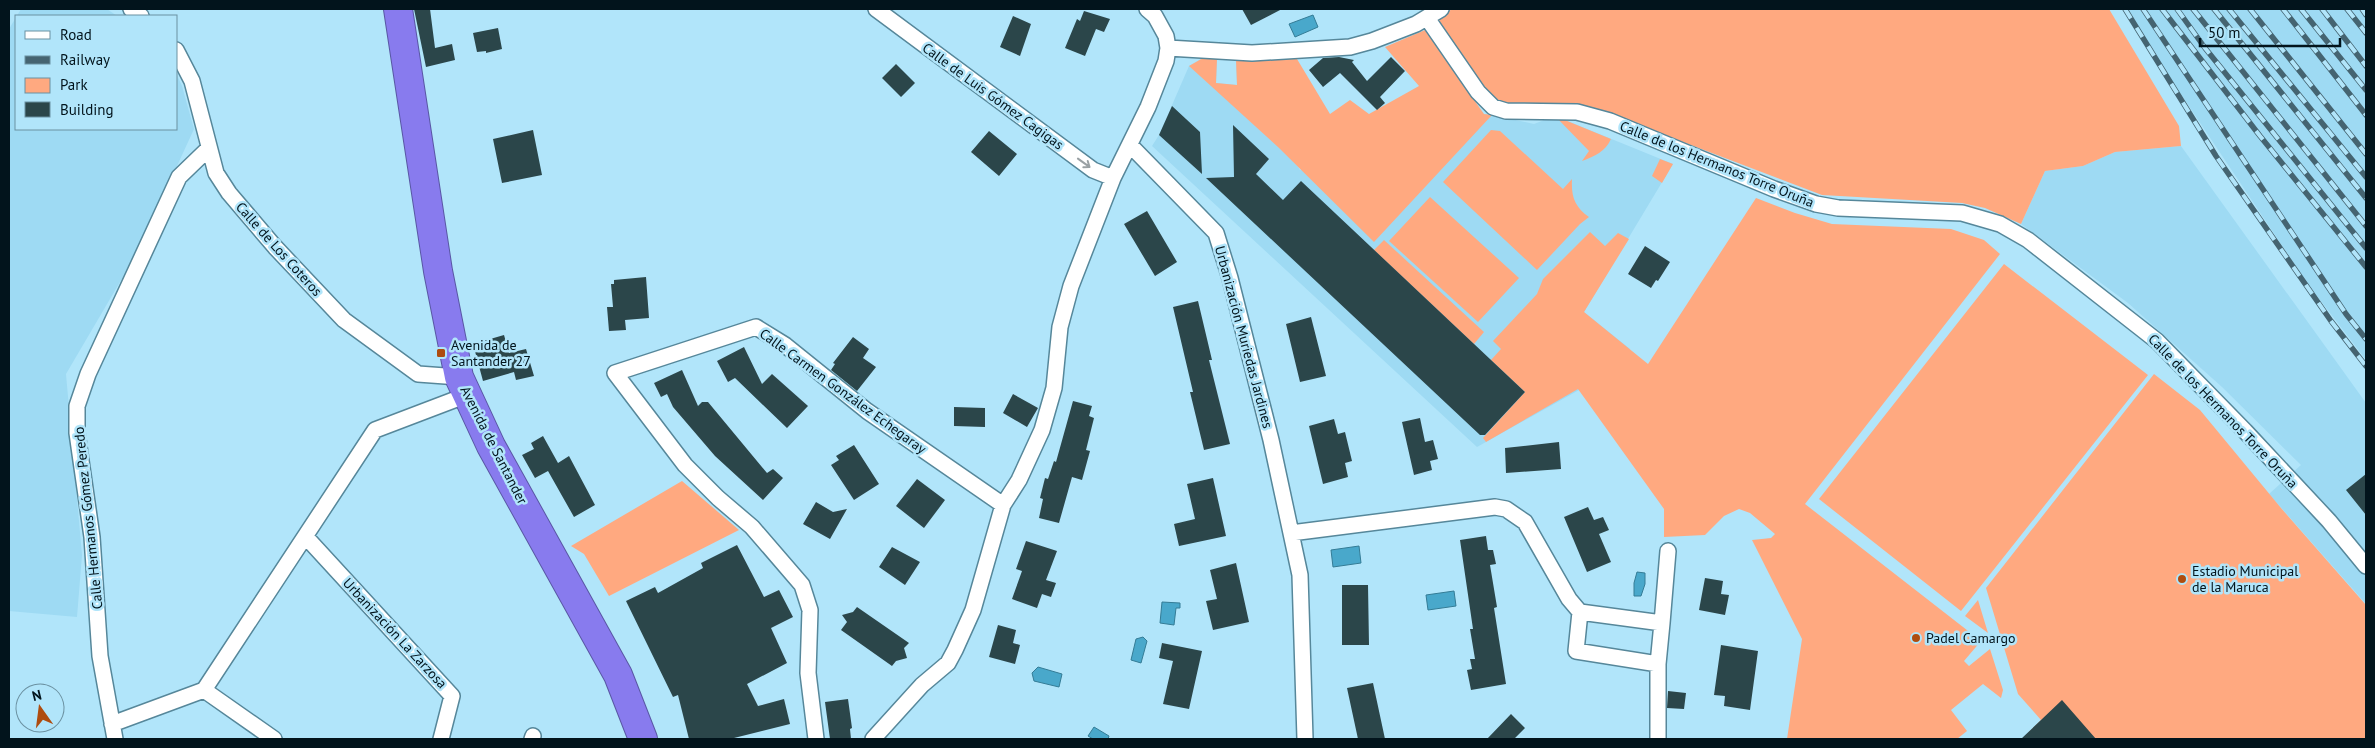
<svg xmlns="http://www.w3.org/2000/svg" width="2375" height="748" font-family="'PT Sans',sans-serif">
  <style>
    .built { fill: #9edaf3 }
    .green { fill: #ffa980 }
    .water { fill: #49a8cb; stroke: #347c96 }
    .building { fill: #2b464a }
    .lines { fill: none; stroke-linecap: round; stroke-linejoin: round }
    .street-casing { stroke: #56879a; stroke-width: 18 }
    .highway-casing { stroke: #5957a4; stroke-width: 30 }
    .street { stroke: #fff; stroke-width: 15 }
    .highway { stroke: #887bee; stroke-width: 28 }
    .rail-casing { stroke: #456471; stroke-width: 5.5 }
    .rail { stroke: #b1e5fa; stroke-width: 4; stroke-dasharray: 11; stroke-linecap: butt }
    .oneway { stroke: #9aa1a4 }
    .poi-dot { fill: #ae4c0f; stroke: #b1e5fa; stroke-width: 2 }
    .labels { text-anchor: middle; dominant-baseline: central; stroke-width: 5; stroke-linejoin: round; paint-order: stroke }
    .street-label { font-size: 14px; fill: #02141c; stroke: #b1e5fa }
    .poi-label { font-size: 14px; fill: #02141c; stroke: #b1e5fa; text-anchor: start }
  </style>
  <rect width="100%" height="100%" fill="#b1e5fa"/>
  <path class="built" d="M21 9H107L117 16H16V129H176V73L182 86 194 129 137 253 66 374 82 555 77 617 9 611V29Z
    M2124 9H2366V360L2307 283Z
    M1203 58 1217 59 1216 83 1237 85 1236 60 1300 170 1487 114 1534 124 1555 116 1673 164 1584 312 1630 349 1579 390 1477 447 1152 146 1159 135 1189 66Z
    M2181 146 2366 403V604L2269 494 2301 465 2222 387 2128 303 2021 224 2045 171 2083 166 2115 152Z"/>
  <path class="green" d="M1452 9H2109L2179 126 2181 146 2115 152 2083 166 2045 171 2021 224 1985 208 1962 203 1822 195 1599 110 1568 106 1515 107 1497 101 1475 81 1437 24 1442 16Z
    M1425 30 1484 114 1492 115 1374 242 1278 147 1189 66 1203 58 1217 59 1216 83 1237 85 1236 60 1297 59 1330 114 1350 100 1369 114 1419 86 1385 47Z
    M1555 116 1611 139C1605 152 1595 156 1582 161L1589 151Z
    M1491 130 1500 131 1563 189 1572 179C1571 197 1575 207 1589 217L1580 224 1537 270 1443 182Z
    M1660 159 1673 164 1662 183 1652 176Z
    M1430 197 1519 278 1478 322 1389 241Z
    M1756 198 1795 213 1832 224 1951 229 1984 240 2000 254 1805 504 1981 641 1964 661 1969 666 1990 649 2003 690 2001 698 1983 684 1951 710 1967 731 1957 739H1787L1802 639 1752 540 1771 538 1775 534 1750 513 1739 509 1724 516 1705 535 1664 537V509L1578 389 1486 442 1483 438 1525 392 1491 360 1501 349 1493 341 1537 294 1543 279 1590 232 1605 246 1618 233 1629 239 1584 312 1648 364Z
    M1384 240 1484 332 1474 344 1374 250Z
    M2004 264 2148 375 1961 611 1819 499Z
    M2154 374 2200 410 2281 508 2366 605V739H2022L2041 720 2018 694 1986 588Z
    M682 481 739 530 609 596 584 554 571 546Z
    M1978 600 1988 633 1965 616Z"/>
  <path class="water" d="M1313 15 1318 27 1295 37 1289 24Z
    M1359 546 1361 563 1333 567 1331 550Z
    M1637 572 1645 573V584L1641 596H1634V583Z
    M1454 591 1456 606 1428 610 1426 595Z
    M1162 602 1180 603V608H1176L1174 625 1160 623Z
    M1143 637 1147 641 1141 663 1131 660 1136 639Z
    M1038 667 1062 674 1059 687 1034 681 1032 673Z
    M1094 727 1109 736 1108 739H1093L1088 736Z"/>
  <path class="building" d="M414 9H430L435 48 452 44 455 60 426 67Z
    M1242 9H1282L1251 25Z
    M1084 11 1110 19 1104 32 1096 29 1085 56 1065 48 1077 19 1080 21Z
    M1013 16 1031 24 1020 56 1000 47Z
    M498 28 502 49 486 53V51L477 52 473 33Z
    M1339 57 1354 60 1352 62 1367 81 1391 57 1405 71 1380 97 1385 103 1377 110 1340 73 1323 87 1309 70 1323 58Z
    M896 64 915 83 901 97 882 78Z
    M1172 106 1200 132 1202 174 1159 135Z
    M1233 125 1269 159 1256 174 1283 200 1301 181 1525 392 1485 435H1480L1206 178 1234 177Z
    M533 130 542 175 502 183 493 139Z
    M989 131 1017 154 999 176 971 152Z
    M1147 211 1177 262 1155 276 1124 224Z
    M1645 246 1670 262 1658 281 1656 280 1651 288 1628 274Z
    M646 277 649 318 625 320 626 330 609 331 607 307H613L611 284H614V280Z
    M1198 301 1212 360H1209L1230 444 1204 450 1190 392H1193L1173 307Z
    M1311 317 1326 376 1300 382 1286 324Z
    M504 335 509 353 526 349 534 376 516 380 514 372 483 381 473 344Z
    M853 337 869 349 863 358 876 367 857 391 831 370 835 364 833 363Z
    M744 347 762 384 772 374 808 406 787 428 735 378 728 382 717 361Z
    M682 370 698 406 702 402H708L767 473 773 469 783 478 763 500 715 456 673 407 667 394 661 397 654 383Z
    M1013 394 1038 408 1027 427 1003 413Z
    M1073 401 1092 406 1089 416 1094 418 1086 450 1090 451 1082 480 1072 477 1059 523 1039 518 1043 499 1040 498 1045 478 1048 479 1054 461 1056 462Z
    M954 407 985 408V427L954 426Z
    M1420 418 1425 442 1433 440 1438 459 1430 461 1432 470 1414 475 1402 422Z
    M1334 419 1338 434 1345 432 1352 461 1345 463 1348 477 1323 484 1309 426Z
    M543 436 558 463 569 456 595 505 574 517 548 471 535 478 522 455 534 449 531 443Z
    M1559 442 1561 469 1506 473 1505 448Z
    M854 445 879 484 854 500 831 465 839 460 836 456Z
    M2366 474V515L2346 490Z
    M1213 478 1226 536 1179 546 1174 524 1195 519 1187 484Z
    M917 479 945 500 924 528 896 506Z
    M816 502 833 512 847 509 830 539 803 524Z
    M1588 507 1594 520 1603 517 1609 530 1599 534 1611 562 1587 572 1564 517Z
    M1486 536 1488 550H1493L1496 564 1490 565 1497 607 1494 608 1506 684 1471 690 1467 670 1472 669 1470 659H1475L1470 629H1473L1460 540Z
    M1026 541 1057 551 1046 580 1056 583 1051 597 1042 594 1037 608 1012 599 1022 571 1016 569Z
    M737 545 764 597 779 590 793 617 771 628 787 663 747 684 758 706 784 699 790 724 730 739H689L678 695 673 697 626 601 655 587 658 593 703 568 701 563Z
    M892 547 920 562 905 585 879 567Z
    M1236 563 1249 622 1213 630 1206 601 1217 599 1210 570Z
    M1705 578 1723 581 1721 594 1729 595 1725 615 1699 610Z
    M1342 585H1368L1369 645H1342Z
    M857 607 909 643 904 648 907 658 896 661 892 666 841 630 847 622 842 615 853 612Z
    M998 625 1016 630 1013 643 1020 645 1015 664 989 657Z
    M1162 643 1202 651 1189 709 1163 704 1173 661 1159 658Z
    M1721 645 1758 651 1750 710 1724 706 1725 696 1714 695Z
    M1373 683 1385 739H1358L1347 688Z
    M1668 691 1686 693 1684 709 1667 708Z
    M848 699 852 728 850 729 851 739H830L825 702Z
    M2062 700 2096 739H2021L2041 720Z
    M1511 714 1525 728 1514 739H1487Z"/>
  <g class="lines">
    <defs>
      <path id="street" d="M131 9 141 16
        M876 9 1093 170 1113 178
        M1427 18 1478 92 1493 107 1506 111 1577 112 1610 121 1774 189 1816 204 1838 208 1962 213 2000 224 2028 240 2157 341 2245 431 2329 521 2366 566
        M1168 48 1252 53 1350 47 1372 41 1416 24 1441 9
        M176 50 192 81 216 173 229 193 275 247 344 320 418 374 459 377
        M1130 145 1216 233 1230 278 1271 440 1300 575 1305 739
        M1291 533 1495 507 1506 509 1525 522 1569 599 1580 612 1576 651 1658 664 1662 623 1580 612
        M306 537 452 696 441 739
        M1662 623 1668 551
        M204 690 274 739
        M112 724 204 690 375 430 467 395
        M115 739 100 656 92 537 77 433V406L88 374 179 177 208 149
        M532 739 533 736
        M816 739 808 673 810 610 802 585 752 527 718 498 685 465 615 373 756 327 785 345 867 411 1003 505
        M873 739 922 685 948 663 955 650 973 610 1003 505 1019 480 1042 430 1054 388 1060 327 1071 286 1113 178 1148 107 1166 61 1168 48 1166 36 1155 16 1147 9
        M1658 739V664"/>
      <path id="highway" d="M398 9 438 271 459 377 491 446 618 675 643 739"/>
    </defs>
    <use href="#street" class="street-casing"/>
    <use href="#highway" class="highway-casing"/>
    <use href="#street" class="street"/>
    <use href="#highway" class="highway"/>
    <defs>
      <path id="rail" d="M2125 9 2216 156 2331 321 2366 366
        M2143 9 2346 314 2366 339
        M2162 9 2260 136 2366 267
        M2177 9 2205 48 2366 248
        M2193 9 2366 226
        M2214 9 2366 198
        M2229 9 2366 177
        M2250 9 2366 154
        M2283 9 2366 115
        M2301 9 2366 90
        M2322 9 2366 66
        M2347 9 2366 33
        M2362 9 2366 15"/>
    </defs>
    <use href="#rail" class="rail-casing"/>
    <use href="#rail" class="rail"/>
  </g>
  <defs><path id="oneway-shaft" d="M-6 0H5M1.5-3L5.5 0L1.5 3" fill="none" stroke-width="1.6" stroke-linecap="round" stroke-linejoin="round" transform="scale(1.25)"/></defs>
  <use class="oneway" href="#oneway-shaft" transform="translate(1084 163) rotate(36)"/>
  <g class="poi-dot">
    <rect x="436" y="348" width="10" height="10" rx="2.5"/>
    <circle cx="2182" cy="579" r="5"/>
    <circle cx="1916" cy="638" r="5"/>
  </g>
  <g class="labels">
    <g class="street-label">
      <text transform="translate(993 96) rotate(36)">Calle de Luis Gómez Cagigas</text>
      <text transform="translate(1717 164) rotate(22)">Calle de los Hermanos Torre Oruña</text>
      <text transform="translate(279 249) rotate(48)">Calle de Los Coteros</text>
      <text transform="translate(1244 337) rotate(75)">Urbanización Muriedas Jardines</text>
      <text transform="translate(843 391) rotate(36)">Calle Carmen González Echegaray</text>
      <text transform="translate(2223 411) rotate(46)">Calle de los Hermanos Torre Oruña</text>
      <text transform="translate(494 445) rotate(63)">Avenida de Santander</text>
      <text transform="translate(88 518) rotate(-96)">Calle Hermanos Gómez Peredo</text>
      <text transform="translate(395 633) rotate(47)">Urbanización La Zarzosa</text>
    </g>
    <g class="poi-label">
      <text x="451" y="345">Avenida de<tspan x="451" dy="16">Santander 27</tspan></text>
      <text x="2192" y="571">Estadio Municipal<tspan x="2192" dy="16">de la Maruca</tspan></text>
      <text x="1926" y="638">Padel Camargo</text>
    </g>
  </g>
  <rect width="2375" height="748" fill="none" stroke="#02141c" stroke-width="20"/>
  <rect x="15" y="15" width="162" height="115" fill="#b1e5fa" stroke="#6b91a1"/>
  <rect x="25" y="31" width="25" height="8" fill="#ffffff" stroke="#6b91a1"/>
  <text x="60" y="40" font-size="15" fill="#02141c">Road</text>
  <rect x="25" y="56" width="25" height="8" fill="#456471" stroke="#6b91a1"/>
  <text x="60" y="65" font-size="15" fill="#02141c">Railway</text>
  <rect x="25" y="78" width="25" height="15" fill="#ffa980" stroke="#6b91a1"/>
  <text x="60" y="90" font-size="15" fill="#02141c">Park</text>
  <rect x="25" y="102" width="25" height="15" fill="#2b464a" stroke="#6b91a1"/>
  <text x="60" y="115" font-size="15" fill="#02141c">Building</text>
  <g transform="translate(40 708) rotate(346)"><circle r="24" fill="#b1e5fa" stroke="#6b91a1"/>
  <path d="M0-4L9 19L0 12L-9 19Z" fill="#ae4c0f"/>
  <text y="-8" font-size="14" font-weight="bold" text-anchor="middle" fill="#02141c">N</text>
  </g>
  <path d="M2200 38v8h140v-8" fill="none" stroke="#02141c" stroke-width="2.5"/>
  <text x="2208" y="38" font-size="15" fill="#02141c" stroke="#b1e5fa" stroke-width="4" paint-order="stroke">50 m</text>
</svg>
